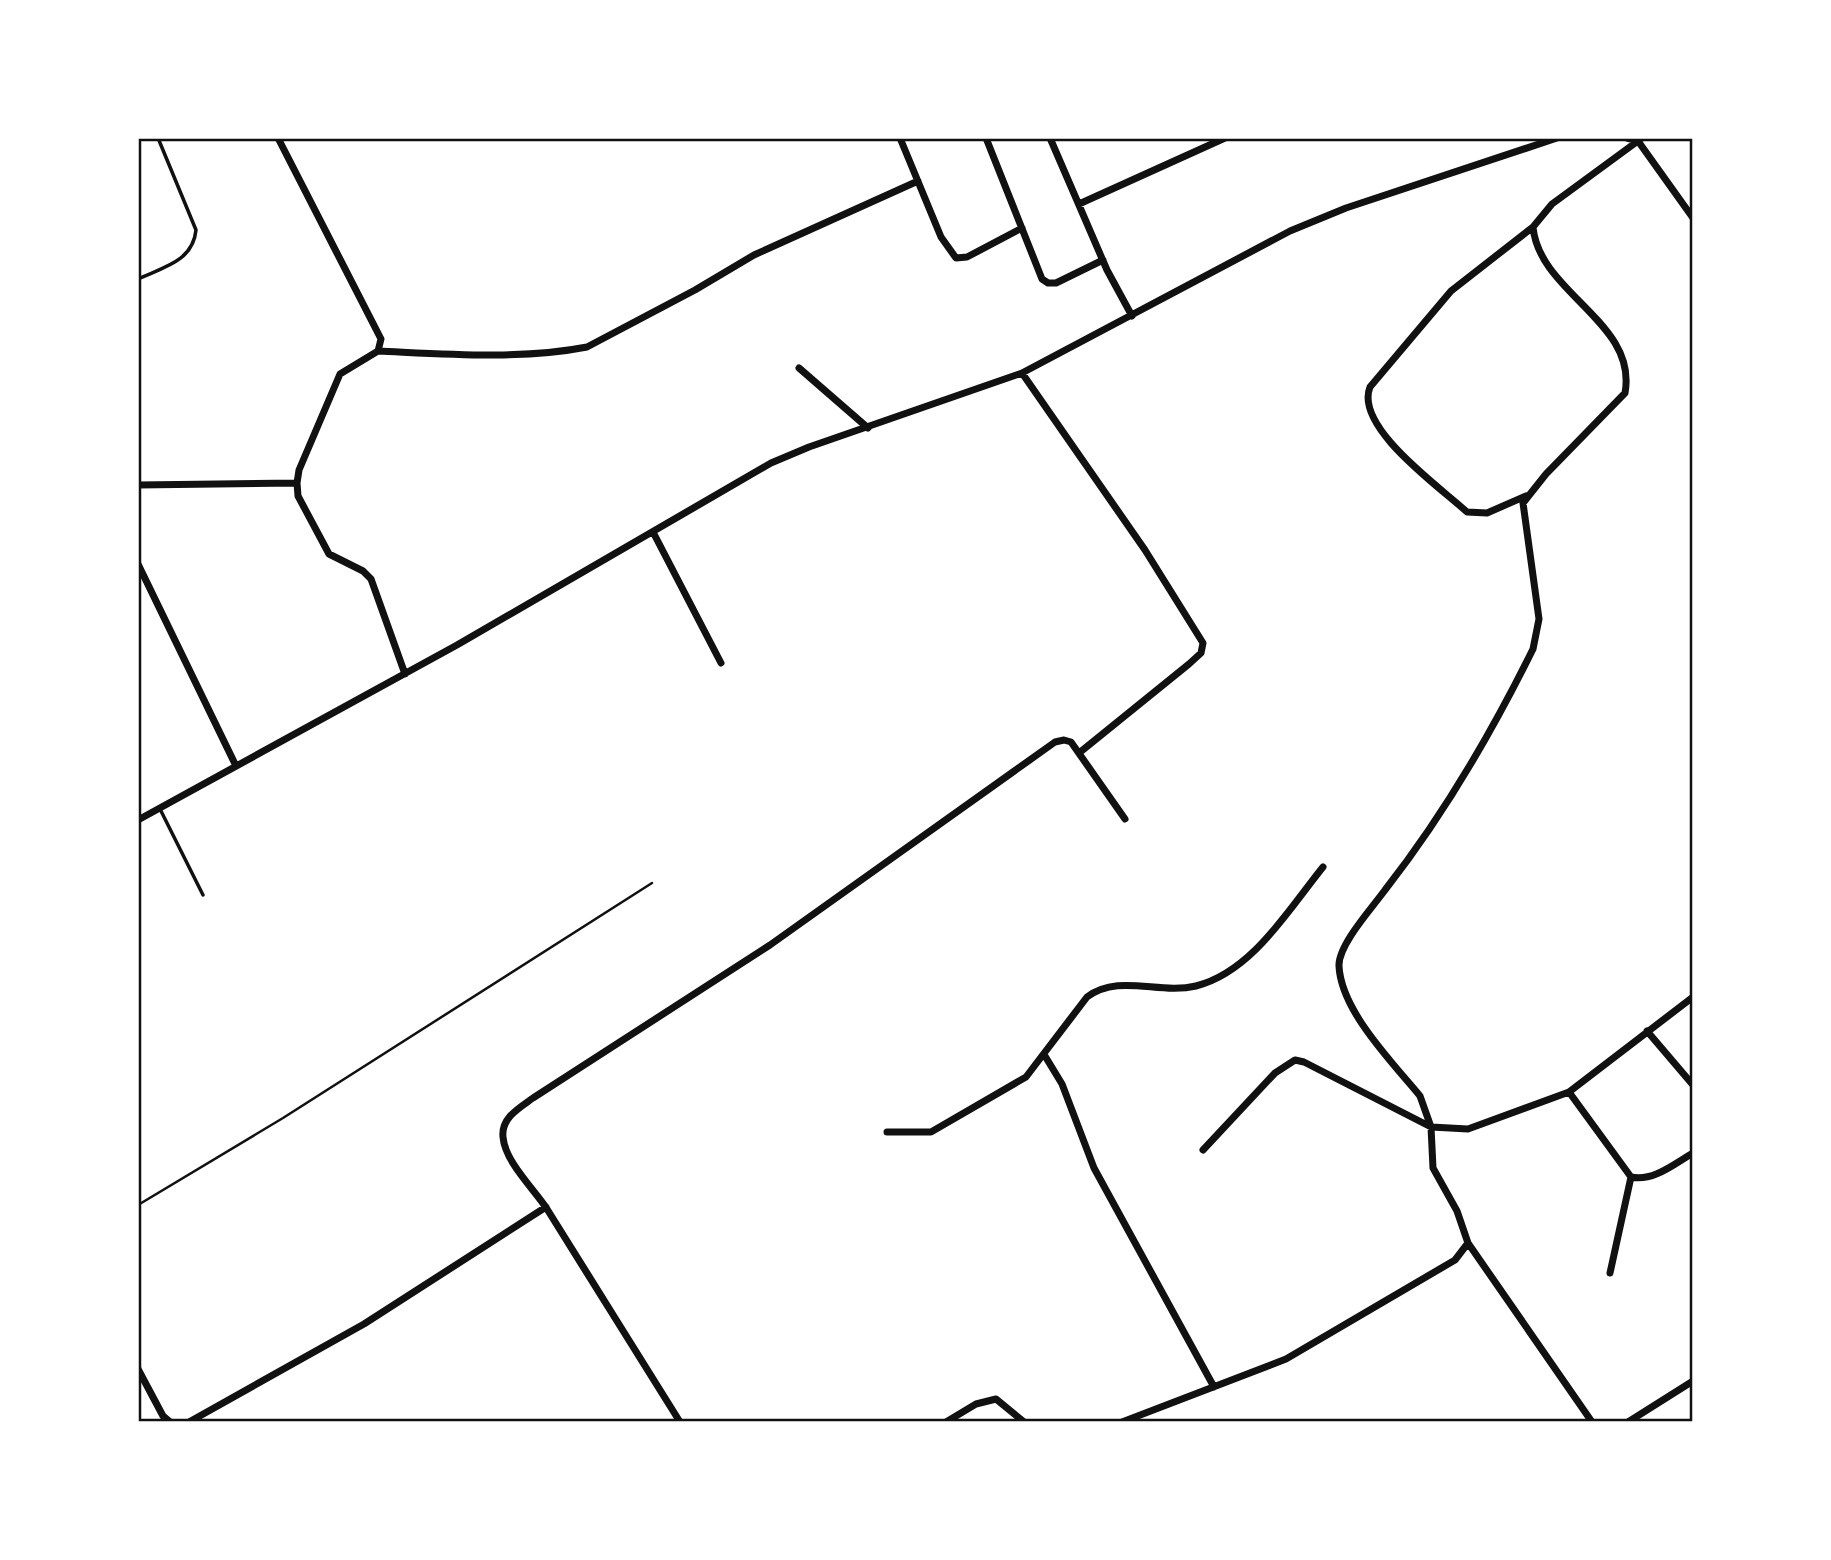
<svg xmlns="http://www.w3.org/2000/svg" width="1831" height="1560" font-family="Karla,sans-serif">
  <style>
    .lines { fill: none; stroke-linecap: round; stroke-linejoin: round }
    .path { stroke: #111; stroke-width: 2.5 }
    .service { stroke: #111; stroke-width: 3.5 }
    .minor { stroke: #111; stroke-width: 7 }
    .neatline { fill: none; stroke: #111; stroke-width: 2.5 }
  </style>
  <rect width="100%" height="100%" fill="#fff"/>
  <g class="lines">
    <path class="path" d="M138 1205 283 1118 652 883"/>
    <path class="service" d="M138 279C164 267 193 261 196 230L158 138
      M160 809 203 895"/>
    <path class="minor" d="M278 138 381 339 378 351 340 374 299 470 297 483 298 496 329 554 363 571 371 579 405 674
      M900 138 941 237 956 258 967 257 1022 228
      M986 138 1042 279 1048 283H1056L1103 260
      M1050 138 1107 270 1132 316
      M1627 138 1638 141 1693 218
      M1079 204 1225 138
      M378 351C445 354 521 360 587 347L695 290 754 255 918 181
      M799 368 868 428
      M1022 373 1145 550 1203 643 1201 653 1189 664 1079 753
      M138 485 297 483
      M1526 496 1487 513 1467 512C1440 487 1354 427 1370 387L1451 291 1533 227
      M653 532 721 663
      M138 564 236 766
      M138 820 457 645 771 463 809 447 1022 373 1290 231 1346 208 1557 138
      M1647 1031 1693 1085
      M1045 1056 1062 1084 1094 1168 1214 1387
      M1569 1092 1631 1177C1653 1182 1674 1164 1693 1153
      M887 1132H931L1026 1077 1087 997C1119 973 1159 995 1196 986 1252 972 1289 909 1323 867
      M1203 1150 1275 1073 1295 1060 1304 1062 1431 1127 1468 1129 1569 1092 1693 997
      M1468 1243 1592 1422
      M1610 1273 1631 1177
      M138 1369 163 1416 170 1422
      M189 1422 364 1324 546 1207
      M680 1422C635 1351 592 1280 547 1209 534 1189 505 1162 503 1137 501 1118 519 1108 533 1098L770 945 1055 742 1064 740 1071 742 1125 819
      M946 1422 976 1404 996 1399 1024 1422
      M1122 1422 1286 1359 1455 1260 1468 1243 1457 1211 1433 1168 1431 1127 1420 1096C1393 1063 1341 1011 1339 966 1338 945 1372 908 1385 890 1443 816 1491 734 1533 649L1539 619 1523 503 1546 474 1625 393C1638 322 1539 293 1533 227L1552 204 1642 138
      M1628 1422 1693 1381"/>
  </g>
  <rect width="1831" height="1560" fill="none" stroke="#ffffff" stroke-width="280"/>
  <rect x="140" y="140" width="1551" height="1280" class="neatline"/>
</svg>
